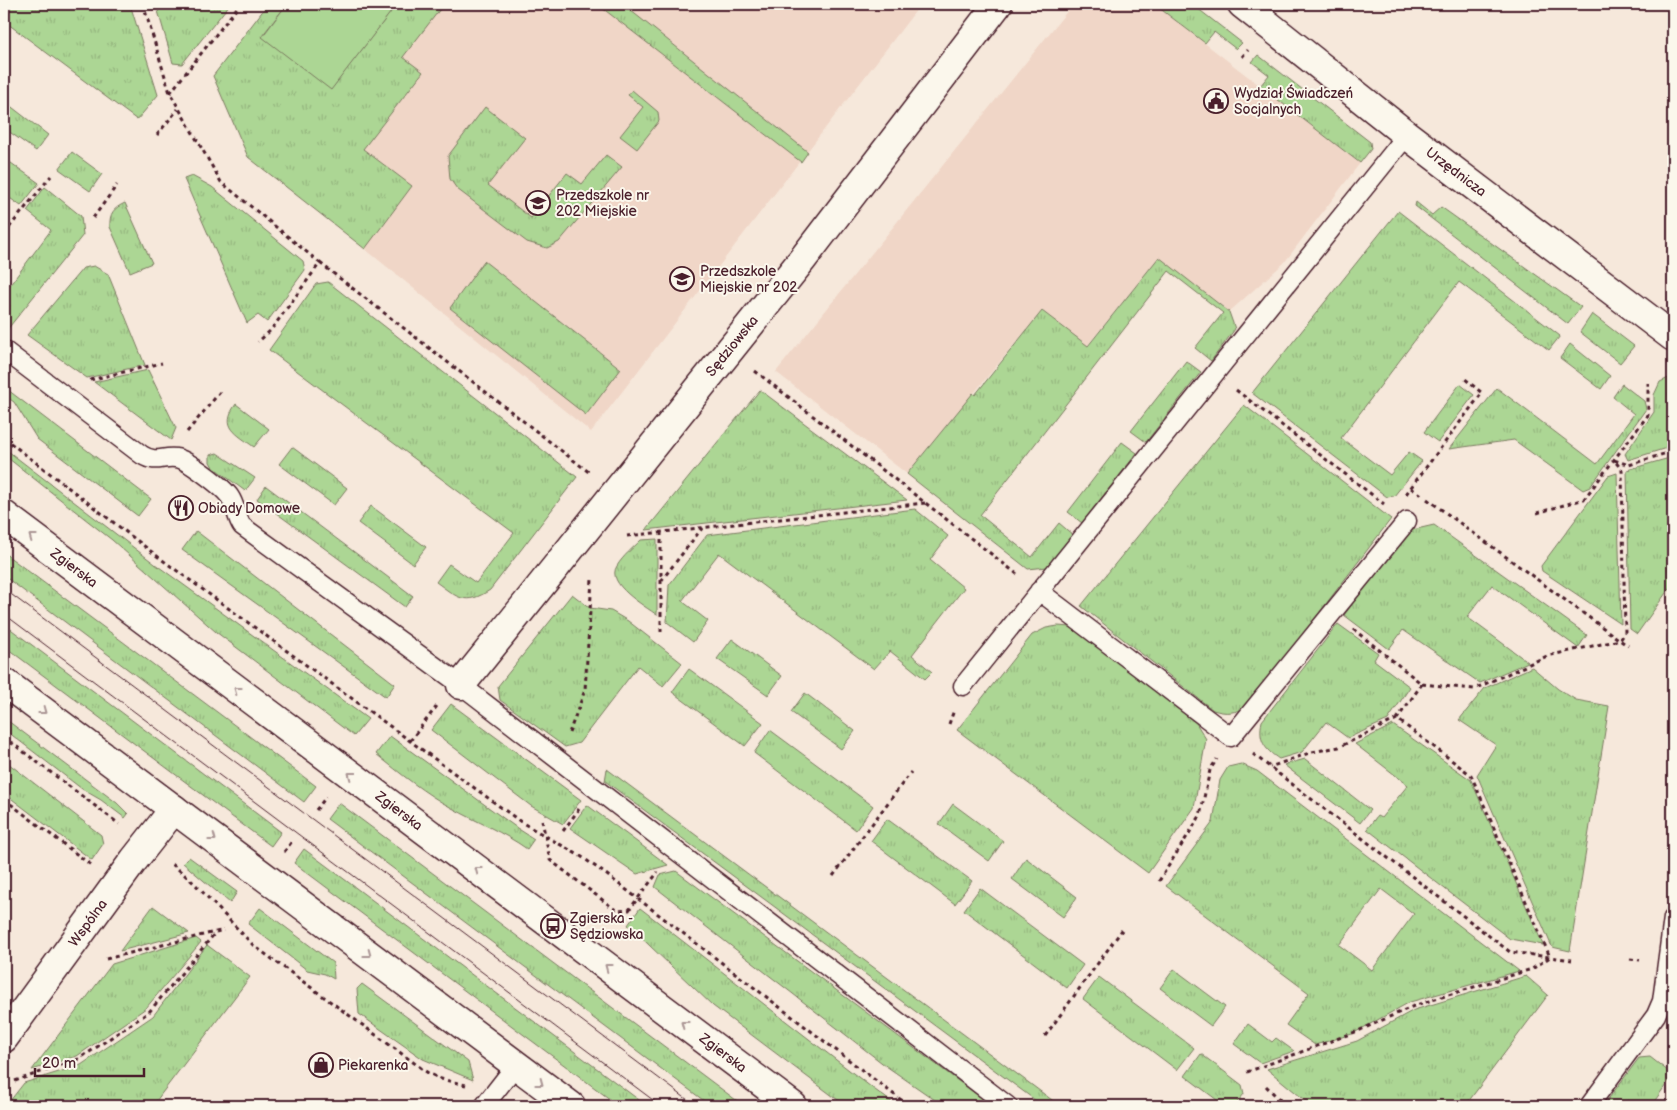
<svg xmlns="http://www.w3.org/2000/svg" width="1677" height="1110" font-family="'Balsamiq Sans',sans-serif">
  <style>
    .built { fill: #f0d6c7 }
    .grass { fill: url(#grass-tufts); stroke: #7b7a60; fill-rule: evenodd }
    .pitch { fill: #acd694; stroke: #7b7a60 }
    .lines { fill: none; stroke-linecap: round; stroke-linejoin: round }
    .lane-casing { stroke: #4a1f2b; stroke-width: 21 }
    .street-casing { stroke: #4a1f2b; stroke-width: 31 }
    .secondary-casing { stroke: #4a1f2b; stroke-width: 31 }
    .path { stroke: #4a1f2b; stroke-width: 3; stroke-dasharray: 4 4; stroke-linecap: butt }
    .lane { stroke: #fbf7ec; stroke-width: 18 }
    .street { stroke: #fbf7ec; stroke-width: 28 }
    .secondary { stroke: #fbf7ec; stroke-width: 28 }
    .tram { stroke: #4a1f2b; stroke-width: 1 }
    .oneway { stroke: #ab9695 }
    .labels { text-anchor: middle; dominant-baseline: central; stroke-width: 4; stroke-linejoin: round; paint-order: stroke }
    .poi-label { font-size: 14px; fill: #4a1f2b; stroke: #fbf7ec; text-anchor: start }
    .street-label { font-size: 14px; fill: #4a1f2b; stroke: #fbf7ec }
  </style>
  <defs>
    <pattern id="grass-tufts" width="24" height="20" patternUnits="userSpaceOnUse" patternTransform="scale(1.25)"><rect width="24" height="20" fill="#acd694"/><path d="M3 7l-1-3M5 7V3M7 7l1-3M15 17l-1-3M17 17v-4M19 17l1-3" fill="none" stroke="#96b780"/></pattern>
  </defs>
  <rect width="100%" height="100%" fill="#f6e8db"/>
  <filter id="ink" filterUnits="userSpaceOnUse"><feTurbulence type="fractalNoise" baseFrequency=".02" numOctaves="2"/><feDisplacementMap in="SourceGraphic" scale="10" xChannelSelector="R" yChannelSelector="G"/><feConvolveMatrix kernelMatrix="1 2 1 2 8 2 1 2 1" color-interpolation-filters="sRGB"/></filter>
  <g filter="url(#ink)">
    <path class="built" d="M268 4H921L591 432 365 249 248 157 213 76Z
      M1073 4H1154L1360 163 1284 263 1229 312 1159 258 1087 346 1042 311 907 474 776 372Z"/>
    <path class="grass" d="M4 4H130L158 95 137 120 4 21Z
      M156 4H230L182 64 173 63Z
      M268 4H287L262 36 331 89 397 4H444L403 57 423 72 363 149 412 186 365 249 248 157 213 76Z
      M597 4H622L630 10 808 152 801 162Z
      M1154 4H1192L1242 43 1236 49 1214 32 1205 43Z
      M1258 55 1370 142 1371 149 1360 163 1260 86 1269 75 1252 62Z
      M632 90 658 112 659 121 637 149 620 136 643 107 628 95Z
      M4 101 48 135 36 151 4 128Z
      M485 107 525 138 488 185 531 218 567 173 582 184 606 155 622 167 559 242 547 248 527 242 457 189 450 179 448 156Z
      M72 152 102 174 90 191 59 169Z
      M4 158 39 183 21 206 4 194Z
      M192 176 212 187 303 261 305 270 267 322 258 315 247 323 184 179Z
      M45 187 81 216 83 235 6 331 4 329V293L51 230 27 211Z
      M1416 202 1432 215 1441 207 1581 307 1568 324 1415 206Z
      M125 203 152 263 130 272 110 227C109 213 114 208 125 203Z
      M1398 211 1560 336 1549 350 1459 282 1341 438 1390 475 1409 452 1422 461 1394 496 1387 497 1252 393Z
      M1159 257 1229 312 1235 329 1211 361 1195 348 1223 313 1169 271 980 515 1032 557 1059 523 1073 535 1047 567 1028 569 907 474 973 393 975 395 1042 311 1088 346Z
      M484 261 621 369 586 415 450 308Z
      M94 266 108 274 145 365 87 378 27 335 83 268Z
      M328 282 577 477 490 590C465 606 458 598 436 582L449 564 476 583 514 533 269 350 316 284Z
      M1592 314 1634 346 1620 363 1580 332Z
      M1570 344 1610 376 1601 389 1560 358Z
      M1186 361 1201 372 1146 442 1131 431Z
      M148 370 176 428 171 440 94 382Z
      M1673 376V446L1628 460 1625 454 1654 412V395L1660 382Z
      M1460 384 1474 395 1438 442 1424 432Z
      M1622 384 1644 401 1646 409 1590 487 1583 490 1514 440 1449 449 1497 388 1597 464 1634 414 1613 397Z
      M4 387 151 499 138 516 37 439 14 402 4 395Z
      M760 390 907 500 646 530Z
      M236 404 269 429 254 447C237 434 219 427 236 404Z
      M1244 405 1391 519 1247 707C1235 713 1226 714 1213 710L1081 606Z
      M1122 442 1137 453 1082 523 1068 512Z
      M292 447 347 488 334 505 279 464Z
      M4 448 155 564 368 719 354 736 216 632 112 540 4 455Z
      M217 453 255 478 245 491 213 467 210 462V455Z
      M1673 457V583L1637 634 1630 629 1627 470Z
      M1617 473 1621 624 1542 571 1541 566 1608 476Z
      M266 486 413 596 405 607 257 499Z
      M371 506 426 547 413 564 358 523Z
      M915 509 948 536 930 560 964 588 912 655 932 672 925 679 890 651 874 669 719 553 682 601 708 621 693 642 667 622 669 585 707 535Z
      M1434 525 1587 635 1578 648 1492 585 1467 617 1528 662 1480 683 1403 630 1389 649 1344 615 1408 531Z
      M196 531 395 684 386 697 182 550Z
      M657 539V615C645 606 605 584 617 566 623 556 633 548 641 540Z
      M4 553 316 786 304 802 4 576Z
      M572 594 590 608 611 611 628 621 682 663 663 686 638 666 579 743 565 747 500 700 498 686Z
      M4 624 281 832 271 846 4 646Z
      M1338 624 1378 653 1374 660 1410 687 1388 720 1348 738 1326 722 1302 752 1279 759C1264 749 1258 740 1262 721Z
      M1058 626 1071 627 1196 723 1206 739 1194 808 1148 873 957 730 1032 635 1046 628Z
      M732 639 782 676 768 695 717 659Z
      M1532 667 1558 689 1576 700 1609 706 1570 951 1552 947 1477 775 1496 745 1459 720 1485 688Z
      M689 669 763 723 745 746 672 692Z
      M805 693 855 731 841 749 791 712Z
      M451 704 581 800 563 824 531 806 431 730Z
      M4 718 117 803 128 814 125 818 101 800 82 789 4 729Z
      M1393 725 1471 780 1543 945 1510 939 1367 829 1377 816 1381 818 1408 785 1355 744Z
      M770 730 873 806 856 830 754 753Z
      M390 736 517 828 534 839 527 849C503 832 477 822 452 808 425 794 400 773 376 754Z
      M1305 759 1370 810 1360 823 1284 765Z
      M4 760 101 835 103 844 92 860 4 793Z
      M1241 764 1257 771 1519 971 1410 1002 1352 1034 1315 1045 1286 1025 1309 993 1166 886 1213 822 1220 780 1228 767ZM1381 889 1414 914 1372 970 1339 945Z
      M607 769 1060 1106H1043L605 781Z
      M339 803 744 1106H711L327 819Z
      M953 804 1003 841 989 861 939 824Z
      M587 805 668 865 637 874 570 828Z
      M887 819 972 881 955 904 871 841Z
      M304 849 647 1106H619L294 863Z
      M189 857 237 892 230 903 183 863Z
      M1026 858 1077 897 1063 917 1012 879Z
      M676 871 992 1106H945L935 1100 886 1066 655 887 660 875Z
      M980 888 1083 965 1067 988 964 910Z
      M153 906 189 933 120 951Z
      M260 908 333 963 334 979 325 974 307 970 248 924Z
      M640 908 871 1087 897 1106H846L713 1006 628 925Z
      M196 938 201 942 146 1008 77 1056 32 1070 112 964Z
      M207 945 250 977 162 1093 154 1104 156 1106H6L24 1083 81 1065 153 1016Z
      M1174 969 1225 1007 1211 1026 1160 988Z
      M1526 976 1548 995 1465 1106H1312L1267 1069 1357 1041 1414 1010Z
      M1099 977 1194 1048 1177 1070 1083 999Z
      M362 984 468 1062 473 1080 423 1059 359 1014 357 989Z
      M1248 1024 1272 1042 1276 1038 1294 1051 1260 1063 1234 1044Z
      M1201 1054 1242 1085 1244 1094 1234 1106H1225L1185 1076Z
      M1650 1057 1673 1075 1651 1106H1603L1639 1058Z"/>
    <path class="pitch" d="M287 4H397L331 90 262 37Z"/>
    <g class="lines">
      <defs>
        <path id="lane" d="M4 350 142 455C157 464 162 456 176 458 187 459 224 488 230 497 236 506 236 517 242 526L461 685 1008 1106
          M1039 591 1231 737 1407 521
          M963 686 1407 135
          M484 1106 516 1065
          M1589 1106 1656 1015 1662 1001 1673 918"/>
        <path id="street" d="M1242 4 1407 135 1673 337
          M461 685 802 260 998 4
          M4 1038 134 860 174 809"/>
        <path id="secondary" d="M4 515 793 1106
          M4 682 571 1106"/>
      </defs>
      <use href="#lane" class="lane-casing"/>
      <use href="#street" class="street-casing"/>
      <use href="#secondary" class="secondary-casing"/>
      <path class="path" d="M143 4 170 93 221 182 320 263 271 330 258 342
        M1242 57 1248 50
        M170 93 240 4
        M157 135 178 109
        M93 218 117 185
        M4 234 51 176
        M320 263 590 473
        M755 371 1017 574
        M90 380 162 363
        M1236 390 1384 504
        M187 432 220 392
        M4 438 161 559 521 822 582 857 607 875 909 1106
        M1411 488 1422 495
        M1406 494 1482 393 1464 378
        M1427 499 1628 646
        M1537 513 1584 499 1648 415V383
        M627 536 925 503
        M661 581 703 527
        M1353 629 1422 684 1397 719
        M661 632V532
        M1422 684 1474 689 1547 656 1620 640 1625 633 1622 470 1614 460 1629 465 1673 451
        M949 724 954 710
        M569 733 585 690 592 579
        M4 737 119 824
        M410 741 437 706
        M1253 754 1510 952 1572 960
        M4 799 91 865
        M316 810 326 797
        M542 820 550 860 617 911 629 910 658 872
        M563 831 579 809
        M284 852 293 840
        M172 864 194 883 253 945 428 1073 441 1079 466 1085
        M833 876 911 772
        M1159 881 1200 816 1210 770 1217 759
        M106 959 215 932
        M1630 959 1640 960
        M1045 1036 1122 930
        M1247 1072 1358 1031 1416 1005 1532 969 1550 957 1471 775 1397 719 1339 747 1312 752 1270 767
        M15 1081 79 1059 149 1012 216 932 224 930
        M1266 1086 1286 1106
        M1627 1101 1634 1106"/>
      <use href="#lane" class="lane"/>
      <use href="#street" class="street"/>
      <use href="#secondary" class="secondary"/>
      <path class="tram" d="M4 589 696 1106
        M4 614 661 1106"/>
    </g>
    <defs><path id="oneway-chevron" d="M-2-3.5L2.5 0L-2 3.5" fill="none" stroke-width="1.6" stroke-linecap="round" stroke-linejoin="round" transform="scale(1.25)"/></defs>
    <g class="oneway">
      <use href="#oneway-chevron" transform="translate(32 537) rotate(-143)"/>
      <use href="#oneway-chevron" transform="translate(237 690) rotate(-143)"/>
      <use href="#oneway-chevron" transform="translate(43 711) rotate(37)"/>
      <use href="#oneway-chevron" transform="translate(351 775) rotate(-143)"/>
      <use href="#oneway-chevron" transform="translate(213 838) rotate(37)"/>
      <use href="#oneway-chevron" transform="translate(478 870) rotate(-143)"/>
      <use href="#oneway-chevron" transform="translate(368 954) rotate(37)"/>
      <use href="#oneway-chevron" transform="translate(608 967) rotate(-143)"/>
      <use href="#oneway-chevron" transform="translate(684 1024) rotate(-143)"/>
      <use href="#oneway-chevron" transform="translate(540 1083) rotate(37)"/>
    </g>
  </g>
  <defs>
    <symbol id="civic-ring" viewBox="-11 -11 22 22"><circle r="9.5" fill="#fbf7ec" stroke="#4a1f2b" stroke-width="1.5"/><path d="M-.6-6.5H3V-4.5H.6V-3L4-1V1h2V6H-6V1h2V-1L-.6-3ZM-1.2 2.5V6h2.4V2.5Z" fill="#4a1f2b"/></symbol>
    <symbol id="school-ring" viewBox="-11 -11 22 22"><circle r="9.5" fill="#fbf7ec" stroke="#4a1f2b" stroke-width="1.5"/><path d="M0-5L7-2L0 1L-7-2ZM-4 1L0 2.5L4 1V4Q0 6-4 4Z" fill="#4a1f2b"/></symbol>
    <symbol id="restaurant-ring" viewBox="-11 -11 22 22"><circle r="9.5" fill="#fbf7ec" stroke="#4a1f2b" stroke-width="1.5"/><path d="M-5-6h1v4h1v-4h1v4h1v-4h1v5L-1.5 .5V6h-2V.5L-5-1ZM5-6V6H3V1.5H1.5Q1.5-4 5-6Z" fill="#4a1f2b"/></symbol>
    <symbol id="bus-ring" viewBox="-11 -11 22 22"><circle r="9.5" fill="#fbf7ec" stroke="#4a1f2b" stroke-width="1.5"/><path d="M-5-6H5V4H4V6H2V4H-2V6H-4V4H-5ZM-3.5-4V0h7V-4ZM-3.5 1.2v1.5H-2V1.2ZM2 1.2v1.5H3.5V1.2Z" fill="#4a1f2b"/></symbol>
    <symbol id="shop-ring" viewBox="-11 -11 22 22"><circle r="9.5" fill="#fbf7ec" stroke="#4a1f2b" stroke-width="1.5"/><path d="M-5-2.5h2.3a2.7 3.5 0 0 1 5.4 0H5L5.5 6h-11ZM-1.5-2.5h3a1.5 2.3 0 0 0-3 0Z" fill="#4a1f2b"/></symbol>
  </defs>
  <g fill-rule="evenodd">
    <use href="#civic-ring" x="1202" y="87" width="28" height="28"/>
    <use href="#school-ring" x="524" y="189" width="28" height="28"/>
    <use href="#school-ring" x="668" y="265" width="28" height="28"/>
    <use href="#restaurant-ring" x="167" y="494" width="28" height="28"/>
    <use href="#bus-ring" x="539" y="912" width="28" height="28"/>
    <use href="#shop-ring" x="307" y="1051" width="28" height="28"/>
  </g>
  <g class="labels">
    <g class="poi-label">
      <text x="1234" y="93">Wydział Świadczeń<tspan x="1234" dy="16">Socjalnych</tspan></text>
      <text x="556" y="195">Przedszkole nr<tspan x="556" dy="16">202 Miejskie</tspan></text>
      <text x="700" y="271">Przedszkole<tspan x="700" dy="16">Miejskie nr 202</tspan></text>
      <text x="198" y="508">Obiady Domowe</text>
      <text x="570" y="918">Zgierska -<tspan x="570" dy="16">Sędziowska</tspan></text>
      <text x="338" y="1065">Piekarenka</text>
    </g>
    <g class="street-label">
      <text transform="translate(1456 172) rotate(37)">Urzędnicza</text>
      <text transform="translate(732 346) rotate(-51)">Sędziowska</text>
      <text transform="translate(74 568) rotate(37)">Zgierska</text>
      <text transform="translate(399 811) rotate(37)">Zgierska</text>
      <text transform="translate(88 923) rotate(-54)">Wspólna</text>
      <text transform="translate(723 1053) rotate(37)">Zgierska</text>
    </g>
  </g>
  <rect width="1677" height="1110" fill="none" stroke="#fbf7ec" stroke-width="20"/>
  <rect x="10" y="10" width="1657" height="1090" fill="none" stroke="#4a1f2b" stroke-width="2" filter="url(#ink)"/>
  <path d="M35 1068v8h109v-8" fill="none" stroke="#4a1f2b" stroke-width="2.5"/>
  <text x="42" y="1068" font-size="15" fill="#4a1f2b" stroke="#fbf7ec" stroke-width="4" paint-order="stroke">20 m</text>
</svg>
